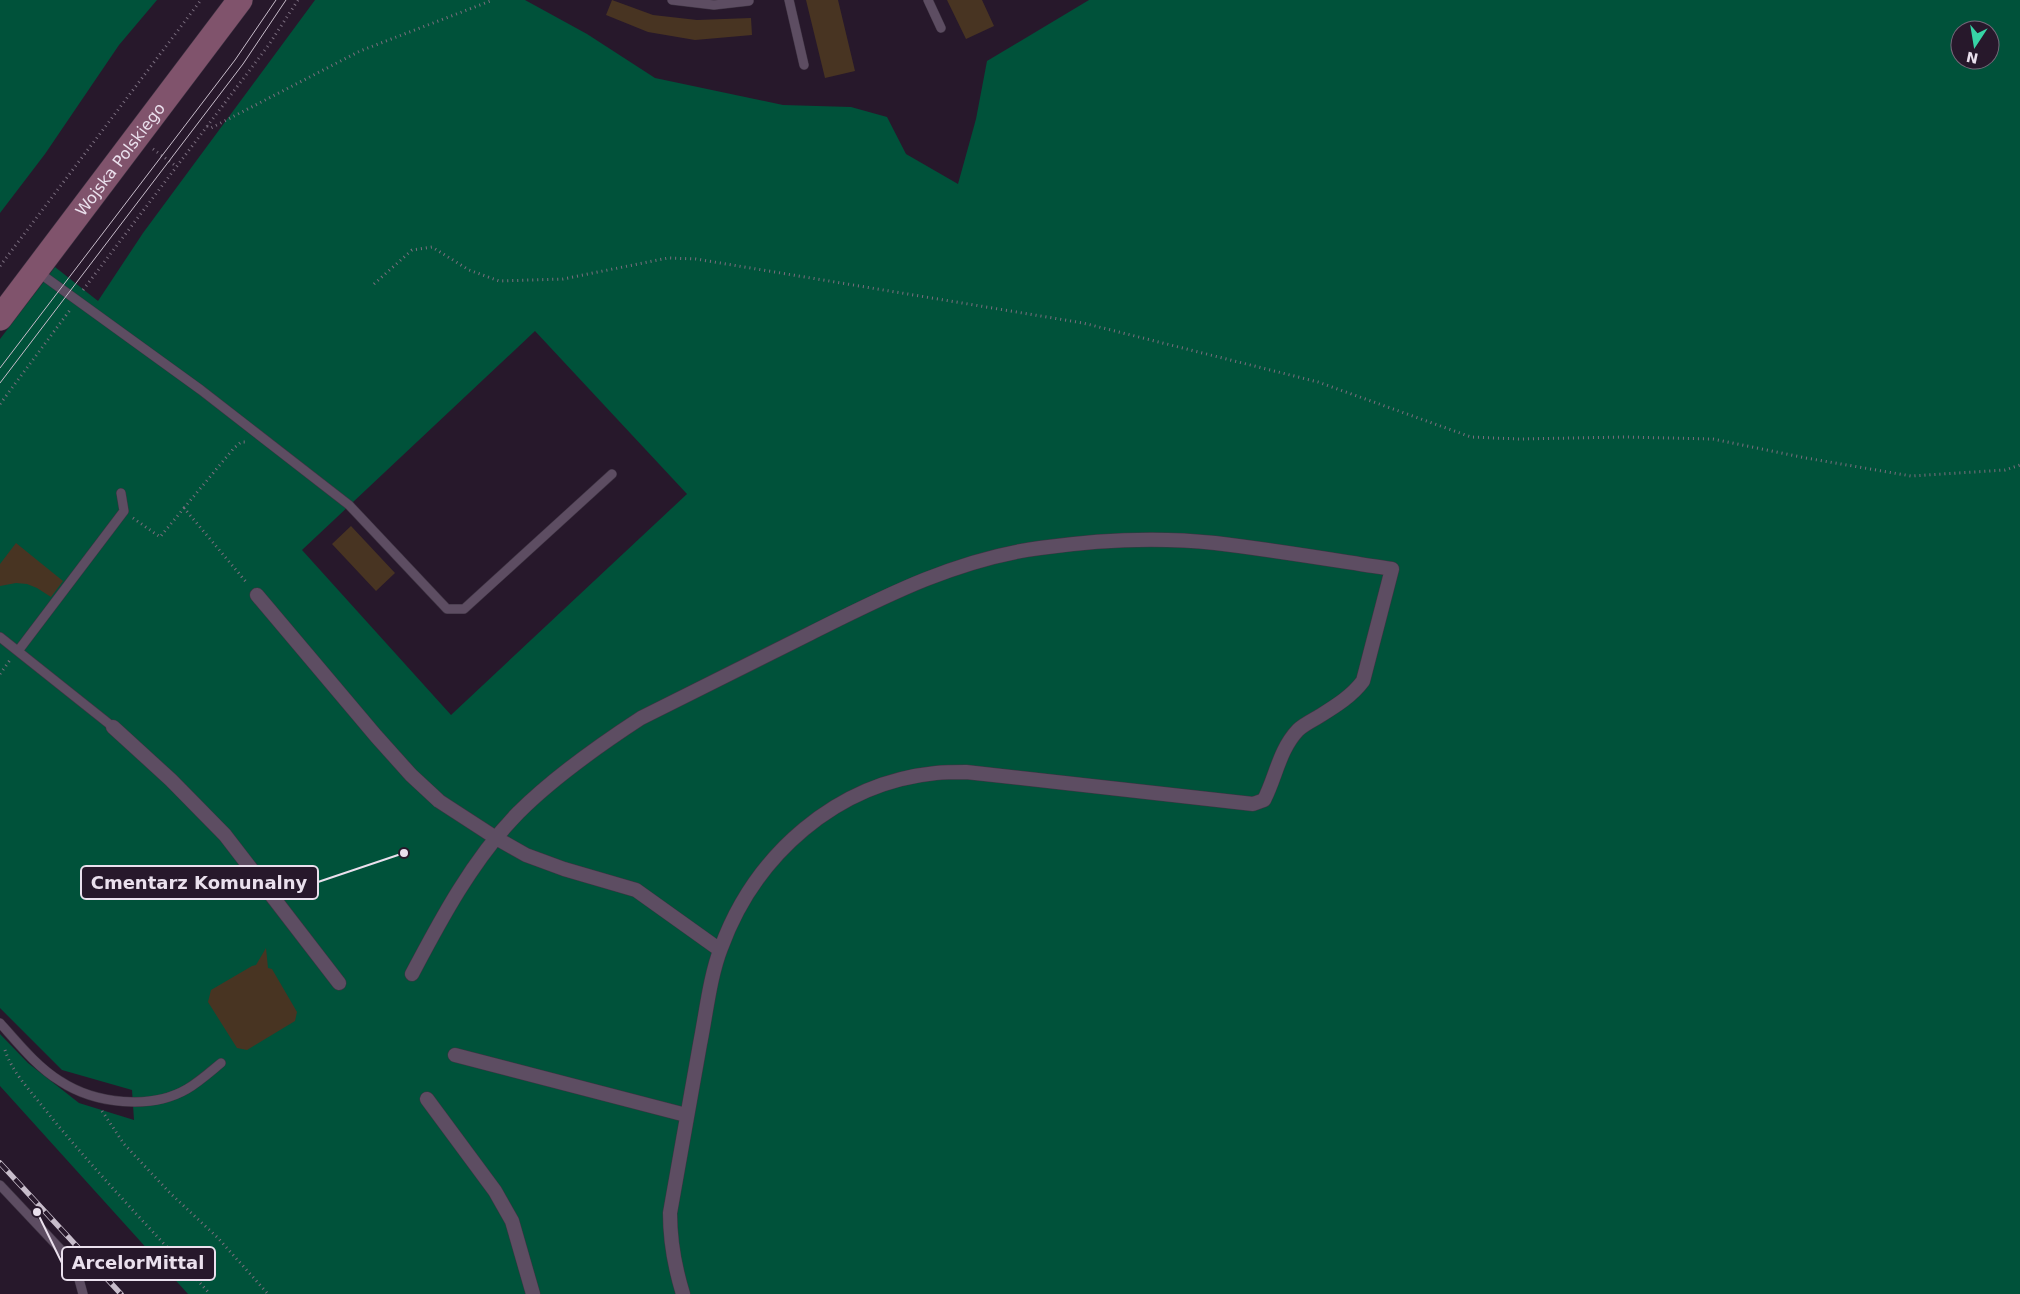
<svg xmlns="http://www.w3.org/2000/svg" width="2020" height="1294" font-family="'DejaVu Sans',sans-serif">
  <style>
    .green { fill: #00523a; fill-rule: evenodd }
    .building { fill: #483422 }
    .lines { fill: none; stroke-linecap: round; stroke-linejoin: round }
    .service-casing { stroke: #3f3443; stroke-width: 10 }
    .pedestrian-casing { stroke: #3f3443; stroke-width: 15 }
    .secondary-casing { stroke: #3f3443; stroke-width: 26 }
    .path { stroke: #7b6e7f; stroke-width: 3; stroke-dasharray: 1 4; stroke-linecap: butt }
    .service { stroke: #5d4d62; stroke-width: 9 }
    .pedestrian { stroke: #5d4d62; stroke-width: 14 }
    .secondary { stroke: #80536c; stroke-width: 25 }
    .tram { stroke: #c8bdcb; stroke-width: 1 }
    .rail-casing { stroke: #c8bdcb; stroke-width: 5.5 }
    .rail { stroke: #27182b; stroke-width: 4; stroke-dasharray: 11; stroke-linecap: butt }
    .labels { text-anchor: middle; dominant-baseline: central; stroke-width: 4; stroke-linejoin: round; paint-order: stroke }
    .street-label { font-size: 16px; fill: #eae0ed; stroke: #27182b }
    .leader { fill: none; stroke: #eae0ed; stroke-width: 2 }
    .callout-dot { fill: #eae0ed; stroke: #27182b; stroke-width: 2 }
    .callout { fill: #27182b; stroke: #eae0ed; stroke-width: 2 }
    .callout-label { font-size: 18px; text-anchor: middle; font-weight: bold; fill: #eae0ed }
  </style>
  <rect width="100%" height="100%" fill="#27182b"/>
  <path class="green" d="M0 0H157L119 45 45 154 0 213Z
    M315 0H525L587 34 655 78 783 105 851 107 887 117 906 154 958 184 976 119 987 61 1089 0H2020V1294H188L0 1086V1034L28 1063 79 1103 134 1120 132 1090 62 1070 0 1008V339L55 267 98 301 143 233ZM1960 30H1990V60H1960ZM535 331 687 494 451 715 302 550Z"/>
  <path class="building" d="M612 0 653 15 697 20 751 18 752 35 695 40 648 32 606 15Z
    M806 0H838L855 71 825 78Z
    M947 0H982L994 26 966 39Z
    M351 526 395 573 376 591 332 544Z
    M16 543 63 581 51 597 37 588 27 584 16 583 0 586V564Z
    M266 948 268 968 272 969 297 1012 295 1021 247 1050 237 1048 208 1002 211 990 252 966 256 965Z"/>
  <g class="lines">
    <defs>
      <path id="service" d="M672 0 714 5 749 1
        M789 0 804 65
        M928 0 941 28
        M38 272 201 390 349 505 447 609H464L612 474
        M0 637 113 727
        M18 651 124 511 121 493
        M0 1023C18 1043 37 1067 60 1081 95 1104 151 1110 187 1089 199 1082 210 1072 221 1063
        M0 1185 64 1253 77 1272 83 1294"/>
      <path id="pedestrian" d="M257 595 376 736 411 775 439 801 496 838 526 855 564 869 636 890 720 950
        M113 727 171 780 225 835 339 983
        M412 974C441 919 473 859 518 813 554 777 598 746 641 718 697 690 754 662 811 633 885 596 957 559 1040 548 1096 540 1160 537 1215 543 1274 550 1333 560 1392 569L1363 681C1351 697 1334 707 1318 717 1311 721 1303 725 1298 730 1279 750 1276 777 1264 800L1253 804 966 772C956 772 946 772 936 773 836 783 755 855 721 948 710 976 706 1014 700 1044 690 1100 680 1157 670 1213 670 1240 675 1268 683 1294
        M455 1055 686 1115
        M427 1099 495 1191 512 1221 533 1294"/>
      <g id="secondary">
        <path id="s1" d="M0 318 240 0"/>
      </g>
    </defs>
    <use href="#service" class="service-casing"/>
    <use href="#pedestrian" class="pedestrian-casing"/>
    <use href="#secondary" class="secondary-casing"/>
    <path class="path" d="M207 126 211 128 360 51 493 0
      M153 149 176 166
      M0 266 201 0
      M374 284 412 250 432 247 469 270 499 281 563 279 668 258 696 259 1083 323 1318 382 1471 437 1518 439 1625 437 1713 439 1806 458 1911 476 2005 470 2020 465
      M83 290 268 46 298 0
      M0 404 70 310
      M184 508 234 448 241 442H246
      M133 518 160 537 184 508 247 583
      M0 674 10 660
      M5 1050C12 1072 29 1089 43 1107 95 1172 154 1232 210 1294
      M102 1111 124 1144 170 1193 218 1238 268 1294"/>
    <use href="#service" class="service"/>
    <use href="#pedestrian" class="pedestrian"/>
    <use href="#secondary" class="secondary"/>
    <path class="tram" d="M0 368 235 60 276 0
      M0 383 243 64 286 0"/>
    <defs>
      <path id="rail" d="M0 1163 121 1294"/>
    </defs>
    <use href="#rail" class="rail-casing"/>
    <use href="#rail" class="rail"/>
  </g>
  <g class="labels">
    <g class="street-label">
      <text stroke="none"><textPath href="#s1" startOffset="199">Wojska Polskiego</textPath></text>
    </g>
  </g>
  <path class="leader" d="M404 853L318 882M37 1212L62 1263"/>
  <g class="callout-dot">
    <circle cx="404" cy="853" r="5"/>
    <circle cx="37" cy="1212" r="5"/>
  </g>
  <g class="callout">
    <rect x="81" y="866" width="237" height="33" rx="5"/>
    <rect x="62" y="1247" width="153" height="33" rx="5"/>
  </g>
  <g class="callout-label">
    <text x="199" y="889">Cmentarz Komunalny</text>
    <text x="138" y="1269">ArcelorMittal</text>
  </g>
  <g transform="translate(1975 45) rotate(192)"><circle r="24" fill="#27182b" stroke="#756879"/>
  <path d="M0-4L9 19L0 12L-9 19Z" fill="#37d4a6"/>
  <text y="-8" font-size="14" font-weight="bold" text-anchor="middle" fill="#eae0ed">N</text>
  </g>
</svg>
